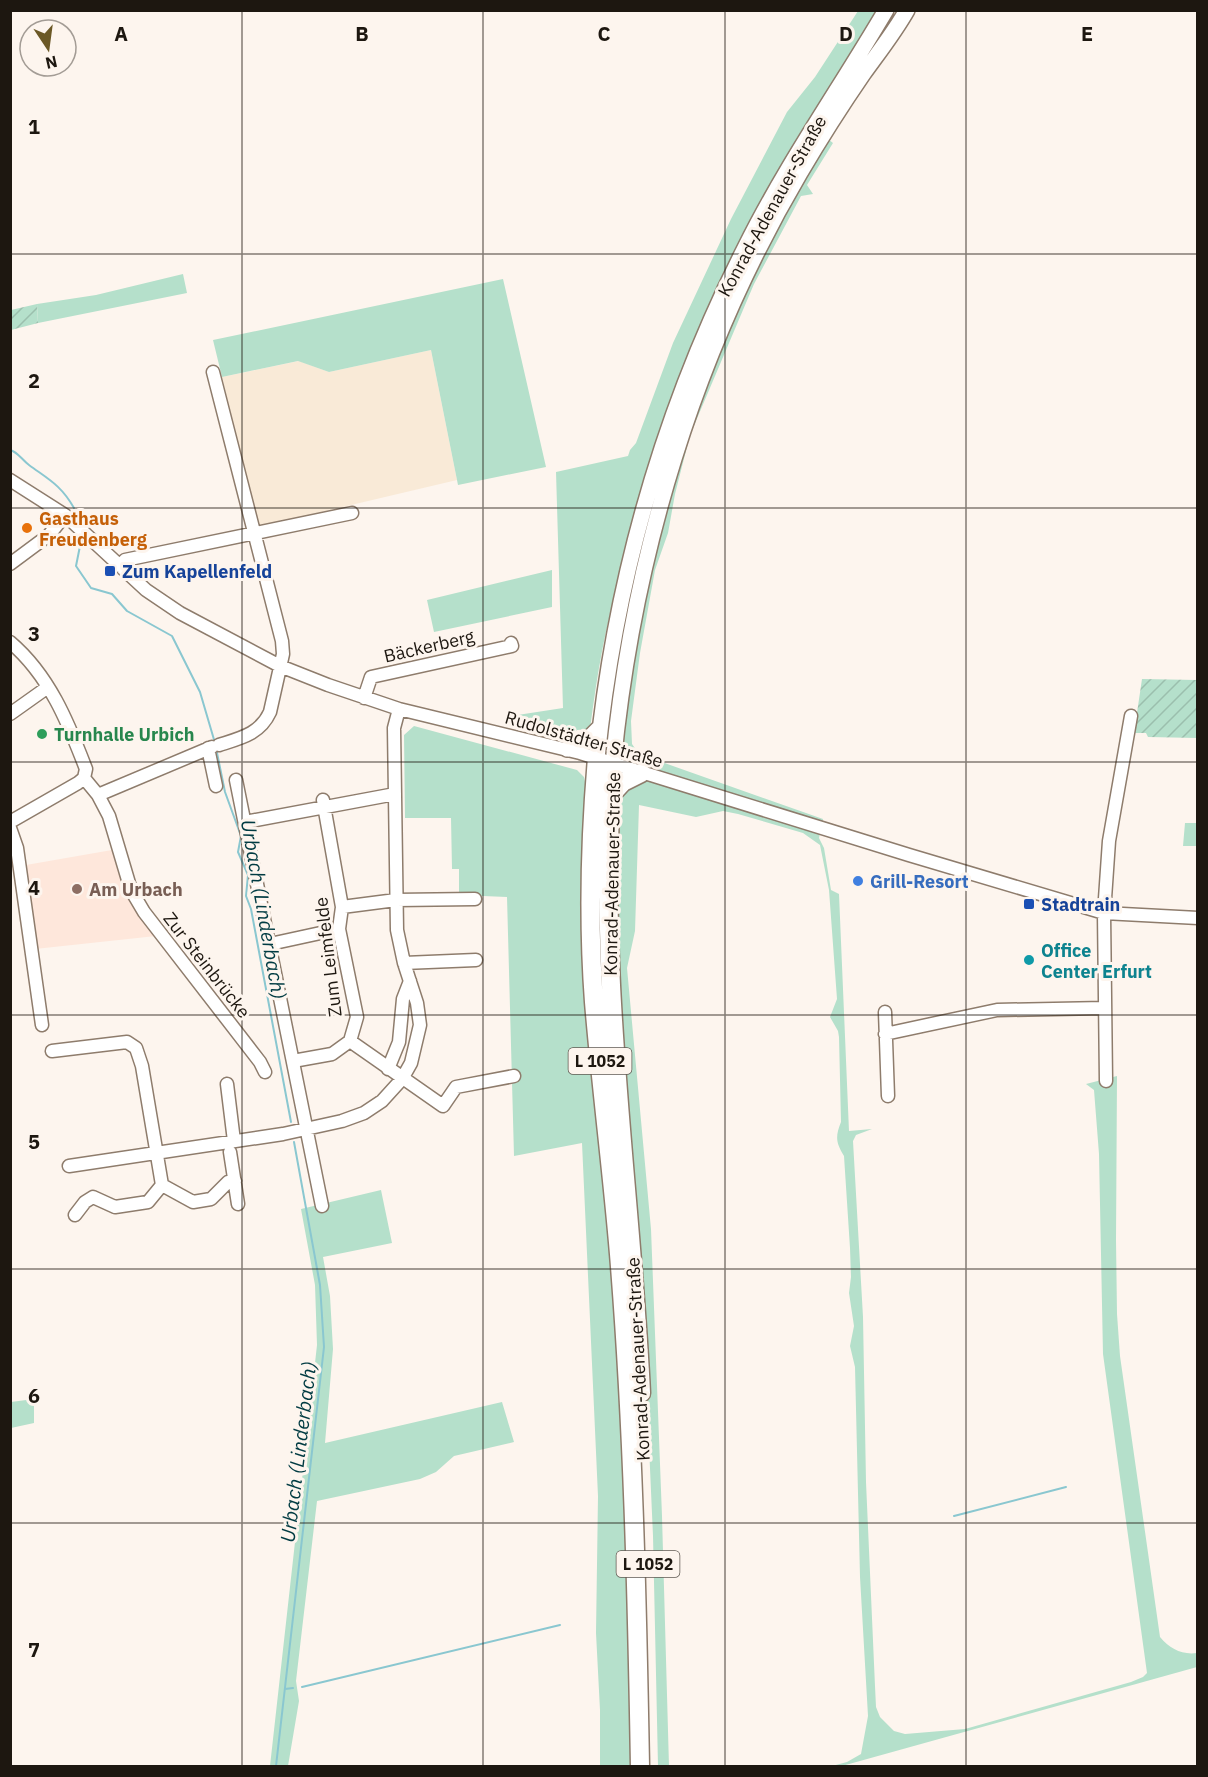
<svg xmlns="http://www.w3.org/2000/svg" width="1208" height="1777" font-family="'IBM Plex Sans',sans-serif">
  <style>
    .industrial { fill: #f9ead7 }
    .education { fill: #fee7db }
    .grass { fill: #b5e0cb }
    .garden { fill: url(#garden-furrows) }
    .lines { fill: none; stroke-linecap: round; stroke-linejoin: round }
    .stream { stroke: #8ac7d0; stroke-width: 2 }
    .minor-casing { stroke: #8e7c6c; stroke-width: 15 }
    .major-casing { stroke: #8e7c6c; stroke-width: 18 }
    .highway-casing { stroke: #8e7c6c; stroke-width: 21 }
    .minor { stroke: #fff; stroke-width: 12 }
    .major { stroke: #fff; stroke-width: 15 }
    .highway { stroke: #fff; stroke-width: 18 }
    .grid { fill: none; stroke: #1d1710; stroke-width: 1.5; stroke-opacity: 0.55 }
    .food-dot { fill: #e8710a; stroke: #fdf5ee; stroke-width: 2 }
    .transit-dot { fill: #1a4fb4; stroke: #fdf5ee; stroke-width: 2 }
    .leisure-dot { fill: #2e9e5b; stroke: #fdf5ee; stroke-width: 2 }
    .shop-dot { fill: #3f7fe0; stroke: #fdf5ee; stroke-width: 2 }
    .education-dot { fill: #8d6e63; stroke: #fdf5ee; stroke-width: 2 }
    .culture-dot { fill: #0f9aa8; stroke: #fdf5ee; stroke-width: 2 }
    .labels { text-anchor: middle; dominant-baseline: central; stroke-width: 6; stroke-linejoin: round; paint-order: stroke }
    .shield { fill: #fdf5ee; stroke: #605a53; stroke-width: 1.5 }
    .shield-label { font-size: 16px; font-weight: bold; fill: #1d1710 }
    .street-label { font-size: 18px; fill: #1d1710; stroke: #fdf5ee }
    .food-label { font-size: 18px; font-weight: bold; fill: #c56008; stroke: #fdf5ee; text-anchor: start }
    .transit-label { font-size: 18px; font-weight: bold; fill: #164399; stroke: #fdf5ee; text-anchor: start }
    .leisure-label { font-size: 18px; font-weight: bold; fill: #27864d; stroke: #fdf5ee; text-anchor: start }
    .shop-label { font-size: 18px; font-weight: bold; fill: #366cbe; stroke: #fdf5ee; text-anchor: start }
    .education-label { font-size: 18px; font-weight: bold; fill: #785e54; stroke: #fdf5ee; text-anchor: start }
    .culture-label { font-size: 18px; font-weight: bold; fill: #0d838f; stroke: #fdf5ee; text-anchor: start }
    .water-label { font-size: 20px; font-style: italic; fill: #003b42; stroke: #fdf5ee }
    .grid-label { font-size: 20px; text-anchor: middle; font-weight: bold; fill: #1d1710; stroke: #fdf5ee; stroke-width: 6; stroke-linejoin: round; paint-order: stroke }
  </style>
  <defs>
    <pattern id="garden-furrows" width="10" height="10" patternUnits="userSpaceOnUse" patternTransform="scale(1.5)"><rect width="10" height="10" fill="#b5e0cb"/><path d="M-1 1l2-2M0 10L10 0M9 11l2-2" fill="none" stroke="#9bbfad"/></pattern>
  </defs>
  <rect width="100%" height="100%" fill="#fdf5ee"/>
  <path class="industrial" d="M431 350 457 480 258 527 222 377 299 361 329 372Z"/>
  <path class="education" d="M112 850 118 872 136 907 156 936 35 949 23 870 26 865Z"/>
  <path class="grass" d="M858 11H880L808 125 621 574C605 625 597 676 590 729L577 730 569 738 508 725 511 716 563 708 556 472 628 456 630 450 636 443 673 343 731 219 787 112 815 77Z
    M828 139 833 143 807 185 813 194 801 196 754 284 690 435 675 494 668 533 655 570 640 653 631 721 632 744 639 754 823 819 819 838 824 848 831 890 839 894 849 1131 872 1129 856 1135 853 1141 863 1317 866 1482 875 1686 876 1707 880 1717 894 1731 905 1734 965 1729 1131 1682 1143 1677 1147 1673 1103 1354 1099 1154 1094 1090 1086 1084 1117 1076 1116 1240 1117 1314 1120 1356 1160 1637C1170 1649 1182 1655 1197 1653V1667L842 1766H832L847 1762 861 1754 868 1716 860 1577 855 1367 850 1346 854 1326 849 1293 851 1277 850 1248 844 1156C836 1143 835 1137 841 1122L839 1037 838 1031 830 1017 837 999 829 890 820 845 803 833 738 814 723 811 696 817 639 805 635 931 627 968 651 1229 662 1516 669 1766H658L653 1536 643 1310 616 948 619 927 618 842 621 797V736L642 599 676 467 722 340 772 234Z
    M183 274 187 293 38 323 37 304 96 295Z
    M503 279 546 467 458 485 431 350 329 372 298 361 222 377 213 340Z
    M656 483 659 484 611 736H608L630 583Z
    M552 570V607L434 632 427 600Z
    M414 726 577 770 584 777 586 786 618 1309 635 1766H600V1710L596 1633 598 1496 582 1143 514 1156 507 897 459 895V869H452L451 818H405L404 735Z
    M1185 823H1197V846H1183Z
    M381 1190 392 1243 323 1257 330 1296 333 1349 325 1443 502 1402 514 1442 454 1456 436 1472 420 1479 317 1501 296 1681 299 1701 288 1766H270L317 1345 315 1285 301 1209Z
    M34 1399V1423L11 1428V1402Z"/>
  <path class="garden" d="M37 304 38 323 11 330V310Z
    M1142 679 1197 680V738L1148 737 1146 733H1134Z"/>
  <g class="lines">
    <path class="stream" d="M10 450C18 452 22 460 29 465 48 479 61 485 74 508
      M80 546 76 566 91 588 112 594 127 611 172 636 200 692 215 743
      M216 748 225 792 241 836 238 852 248 875 246 896 251 909 291 1122
      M954 1516 1066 1487
      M302 1687 560 1625
      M285 1689 293 1688
      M276 1766 324 1347 320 1285 294 1142"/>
    <defs>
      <path id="minor" d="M213 372 282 641 283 654 270 712C260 734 241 738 219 745
        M10 480 65 515 146 590 180 613 280 666 328 685 399 709 580 753 909 855 1104 913 1198 918
        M10 564 49 535 65 515
        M119 566 125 560 352 513
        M10 642C49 675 68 722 86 769L84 778 78 783 10 822
        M364 698 371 677 512 646 511 643
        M10 714 48 687
        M208 748 216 786
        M84 778 98 795 109 816 131 890 144 912 260 1062 265 1072
        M236 780 322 1206
        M98 795 212 747
        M245 822 395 794
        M10 828 17 848 42 1025
        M342 907 396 900 475 899
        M270 944 339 929
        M404 963 476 960
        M885 1012 888 1096
        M885 1034 997 1010 1104 1008
        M350 1041 443 1106 456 1087 514 1076
        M52 1051 127 1042 136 1048 142 1066 162 1185 148 1202 115 1207 93 1197 85 1202 75 1215
        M293 1061 332 1054 350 1041 357 1017 339 929 342 907 323 800
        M388 1069 399 1042 403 999 410 981
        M1106 1081 1104 913 1109 841 1131 716
        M227 1084 234 1141
        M230 1152 238 1204
        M69 1166 283 1134 342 1121 364 1113 382 1101 402 1079 411 1063 420 1025 417 1003 404 963 397 930 394 728 399 709
        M162 1185 193 1202 211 1199 228 1182 235 1181"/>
      <path id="major" d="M567 749 586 741 600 727
        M597 758C615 580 664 408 745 248 786 165 839 90 886 10
        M613 764C633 556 694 353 800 173 820 139 841 106 863 74 878 53 894 33 907 10"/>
      <path id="highway" d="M597 758C590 839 588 921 594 1002 601 1086 612 1170 619 1254 633 1425 637 1595 640 1766
        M613 764C596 974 631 1183 641 1393
        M611 795 623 782 641 773"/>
    </defs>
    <use href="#minor" class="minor-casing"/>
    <use href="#major" class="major-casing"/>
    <use href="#highway" class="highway-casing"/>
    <use href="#minor" class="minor"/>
    <use href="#major" class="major"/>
    <use href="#highway" class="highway"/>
  </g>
  <path class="grid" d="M242 10V1766M483 10V1766M725 10V1766M966 10V1766M10 254H1198M10 508H1198M10 762H1198M10 1015H1198M10 1269H1198M10 1523H1198"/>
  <circle class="food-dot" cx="27" cy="528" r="6"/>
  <g class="transit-dot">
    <rect x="104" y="565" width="12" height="12" rx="3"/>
    <rect x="1023" y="898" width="12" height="12" rx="3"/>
  </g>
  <circle class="leisure-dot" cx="42" cy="734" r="6"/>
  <circle class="shop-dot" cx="858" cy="881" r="6"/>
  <circle class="education-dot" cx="77" cy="889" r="6"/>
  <circle class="culture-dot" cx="1029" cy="960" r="6"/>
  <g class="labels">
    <g class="shield">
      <rect x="568.5" y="1048" width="63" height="26" rx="4.5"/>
      <rect x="616.5" y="1551" width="63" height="26" rx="4.5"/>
    </g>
    <g class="shield-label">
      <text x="600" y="1061">L 1052</text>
      <text x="648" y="1564">L 1052</text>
    </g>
    <g class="street-label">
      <text transform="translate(772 206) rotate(-61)">Konrad-Adenauer-Straße</text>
      <text transform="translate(429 646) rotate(-13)">Bäckerberg</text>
      <text transform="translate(584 739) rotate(16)">Rudolstädter Straße</text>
      <text transform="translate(612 874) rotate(-89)">Konrad-Adenauer-Straße</text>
      <text transform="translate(328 957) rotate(-97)">Zum Leimfelde</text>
      <text transform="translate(207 965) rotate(52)">Zur Steinbrücke</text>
      <text transform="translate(638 1359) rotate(-93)">Konrad-Adenauer-Straße</text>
    </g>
    <g class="food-label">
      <text x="39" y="518">Gasthaus<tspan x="39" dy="21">Freudenberg</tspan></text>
    </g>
    <g class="transit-label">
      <text x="122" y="571">Zum Kapellenfeld</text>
      <text x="1041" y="904">Stadtrain</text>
    </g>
    <g class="leisure-label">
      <text x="54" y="734">Turnhalle Urbich</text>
    </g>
    <g class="shop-label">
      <text x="870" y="881">Grill-Resort</text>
    </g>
    <g class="education-label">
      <text x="89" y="889">Am Urbach</text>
    </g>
    <g class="culture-label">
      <text x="1041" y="950">Office<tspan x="1041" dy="21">Center Erfurt</tspan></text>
    </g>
    <g class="water-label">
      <text transform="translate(264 909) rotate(80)">Urbach (Linderbach)</text>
      <text transform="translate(298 1452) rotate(-83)">Urbach (Linderbach)</text>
    </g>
  </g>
  <g class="grid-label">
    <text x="121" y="41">A</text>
    <text x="362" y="41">B</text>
    <text x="604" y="41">C</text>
    <text x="846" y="41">D</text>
    <text x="1087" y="41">E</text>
    <text x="34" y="134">1</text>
    <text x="34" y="388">2</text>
    <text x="34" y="641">3</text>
    <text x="34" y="895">4</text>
    <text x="34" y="1149">5</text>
    <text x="34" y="1403">6</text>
    <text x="34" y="1657">7</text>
  </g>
  <rect width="1208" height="1777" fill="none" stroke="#1d1710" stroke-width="24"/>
  <g transform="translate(48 48) rotate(167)"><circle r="28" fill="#fdf5ee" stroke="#a39c95" stroke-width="1.5"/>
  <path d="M0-4.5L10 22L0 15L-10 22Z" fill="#6b5826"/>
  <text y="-9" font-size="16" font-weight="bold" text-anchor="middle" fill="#1d1710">N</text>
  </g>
</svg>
